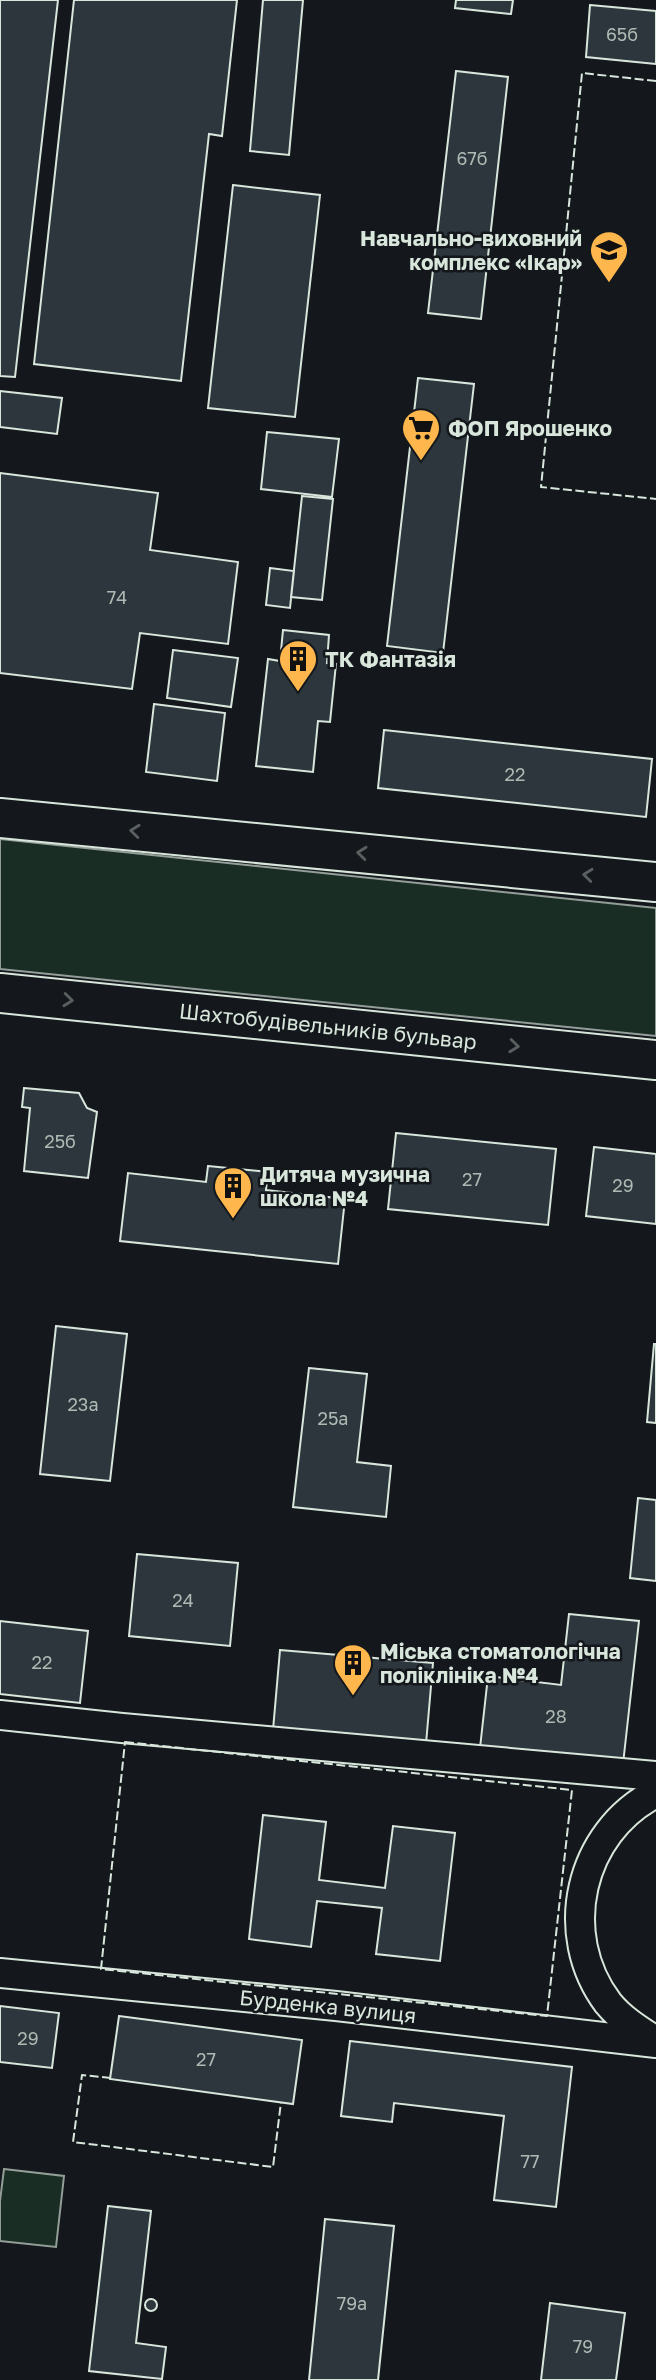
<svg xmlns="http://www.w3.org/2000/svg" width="656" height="2380" font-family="'Golos Text',sans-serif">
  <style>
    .green { fill: #1a2d24; stroke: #939e99; stroke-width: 2 }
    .building { fill: #2c363c; stroke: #d8e6dc; stroke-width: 2 }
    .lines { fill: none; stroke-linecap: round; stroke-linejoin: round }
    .minor-casing { stroke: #d8e6dc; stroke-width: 32 }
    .secondary-casing { stroke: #d8e6dc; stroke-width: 42 }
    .minor { stroke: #14181c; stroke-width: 28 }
    .secondary { stroke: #14181c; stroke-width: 38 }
    .fence { stroke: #d8e6dc; stroke-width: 2; stroke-dasharray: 9 3.5; stroke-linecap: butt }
    .oneway { stroke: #59605f }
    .labels { text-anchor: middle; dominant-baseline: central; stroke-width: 5; stroke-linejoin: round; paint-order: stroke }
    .number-label { font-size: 18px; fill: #adbab4 }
    .poi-label { font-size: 21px; font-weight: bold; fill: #d8e6dc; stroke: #14181c; text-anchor: start }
    .street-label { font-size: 21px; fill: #d8e6dc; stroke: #14181c }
  </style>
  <rect width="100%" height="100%" fill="#14181c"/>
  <path class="green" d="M0 839 656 908V1036L0 969Z
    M4 2169 64 2176 56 2247 0 2241V2201Z"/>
  <path class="building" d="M0 0H58L15 377 0 376Z
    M74 0H237L222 136 209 134 181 381 34 364Z
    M263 0H303L289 155 250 151Z
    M456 0H513L511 14 455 8Z
    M590 5 656 11V64L586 57Z
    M456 71 508 77 481 319 428 313Z
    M233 185 320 195 295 417 208 408Z
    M418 378 474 384 443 653 387 646Z
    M0 391 62 398 57 434 0 427Z
    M267 432 339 439 332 497 261 489Z
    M0 473 158 493 150 550 238 562 228 644 140 633 132 689 0 673Z
    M302 496 333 499 322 600 291 597Z
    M270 568 294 571 290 608 266 605Z
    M283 630 329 635 327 663 336 664 330 722 318 721 313 772 256 766 268 659 280 661Z
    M173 650 238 658 231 707 167 698Z
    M154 704 225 713 217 781 146 772Z
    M384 730 652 759 646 817 378 788Z
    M24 1088 79 1093 87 1108 97 1112 88 1178 24 1171 30 1108 22 1107Z
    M396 1133 556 1149 548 1225 388 1209Z
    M594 1147 656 1154V1224L586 1216Z
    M208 1166 268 1172 266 1190 345 1199 338 1264 120 1241 128 1173 206 1182Z
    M56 1326 127 1334 110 1481 40 1474Z
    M654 1344H656V1423L647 1422Z
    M309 1368 367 1374 357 1462 391 1466 386 1517 293 1507Z
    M638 1498 656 1500V1581L630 1578Z
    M137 1554 238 1563 230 1646 129 1636Z
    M569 1614 639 1621 623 1764 480 1748 488 1676 561 1685Z
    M0 1621 88 1631 80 1703 0 1694Z
    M280 1650 433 1663 426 1744 273 1730Z
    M263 1815 326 1822 319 1880 385 1888 393 1826 455 1833 440 1961 376 1954 382 1908 317 1901 311 1947 249 1939Z
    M0 2006 59 2013 52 2068 0 2062Z
    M119 2016 302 2040 293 2104 110 2079Z
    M350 2041 572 2067 556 2207 494 2200 504 2116 394 2103 392 2122 341 2116Z
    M108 2206 151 2211 136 2343 166 2347 162 2379 89 2371Z
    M325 2219 394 2226 378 2380H309Z
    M145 2305a6 6 0 1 1 12 0a6 6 0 1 1-12 0Z
    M550 2303 625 2313 616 2380H541Z"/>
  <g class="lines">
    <defs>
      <path id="minor" d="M0 1715 122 1728 656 1776
        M0 1973 336 2006 656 2043
        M654 2040C637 2029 621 2019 608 2003 556 1934 579 1832 656 1793"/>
      <path id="secondary" d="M0 818 656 882
        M0 993 656 1060"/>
    </defs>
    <use href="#minor" class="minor-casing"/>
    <use href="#secondary" class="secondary-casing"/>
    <use href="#minor" class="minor"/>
    <use href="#secondary" class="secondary"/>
    <path class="fence" d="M656 81 582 73 541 487 656 499
      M125 1742 572 1790 547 2016 101 1969Z
      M111 2078 82 2075 73 2142 273 2167 281 2102"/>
  </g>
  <defs><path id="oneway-chevron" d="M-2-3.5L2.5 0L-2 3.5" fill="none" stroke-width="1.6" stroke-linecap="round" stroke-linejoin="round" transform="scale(1.75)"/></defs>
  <g class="oneway">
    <use href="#oneway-chevron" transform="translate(135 831) rotate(-174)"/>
    <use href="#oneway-chevron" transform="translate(362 853) rotate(-174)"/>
    <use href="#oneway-chevron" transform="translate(588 875) rotate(-174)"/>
    <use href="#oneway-chevron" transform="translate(68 1000) rotate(6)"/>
    <use href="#oneway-chevron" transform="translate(514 1046) rotate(6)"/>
  </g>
  <defs>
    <symbol id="school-pin" viewBox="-11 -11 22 30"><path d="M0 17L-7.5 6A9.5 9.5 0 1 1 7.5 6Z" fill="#ffb74d" stroke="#14181c"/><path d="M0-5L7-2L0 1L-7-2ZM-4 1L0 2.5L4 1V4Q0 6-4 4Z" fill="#111"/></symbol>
    <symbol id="supermarket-pin" viewBox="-11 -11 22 30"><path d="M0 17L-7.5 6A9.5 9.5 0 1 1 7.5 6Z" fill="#ffb74d" stroke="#14181c"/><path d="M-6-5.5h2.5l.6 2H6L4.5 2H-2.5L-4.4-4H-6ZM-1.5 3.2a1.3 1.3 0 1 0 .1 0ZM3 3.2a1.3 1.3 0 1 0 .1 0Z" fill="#111"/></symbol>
    <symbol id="building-pin" viewBox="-11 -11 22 30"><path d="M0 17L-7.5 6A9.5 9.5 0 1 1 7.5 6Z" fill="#ffb74d" stroke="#14181c"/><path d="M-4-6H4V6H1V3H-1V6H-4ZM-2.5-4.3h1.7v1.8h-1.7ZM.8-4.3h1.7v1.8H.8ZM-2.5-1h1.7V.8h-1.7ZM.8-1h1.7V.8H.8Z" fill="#111"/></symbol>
  </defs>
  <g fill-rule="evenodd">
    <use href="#school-pin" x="587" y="228" width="44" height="60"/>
    <use href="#supermarket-pin" x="399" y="406" width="44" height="60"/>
    <use href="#building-pin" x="276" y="637" width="44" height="60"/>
    <use href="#building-pin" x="211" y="1164" width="44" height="60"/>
    <use href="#building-pin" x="331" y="1641" width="44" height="60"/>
  </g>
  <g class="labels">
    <g class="number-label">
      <text x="622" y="34">65б</text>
      <text x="472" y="158">67б</text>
      <text x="117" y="597">74</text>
      <text x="515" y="774">22</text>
      <text x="60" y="1141">25б</text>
      <text x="472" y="1179">27</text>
      <text x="623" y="1185">29</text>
      <text x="83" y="1404">23а</text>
      <text x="333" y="1418">25а</text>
      <text x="183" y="1600">24</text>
      <text x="42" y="1662">22</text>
      <text x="556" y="1716">28</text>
      <text x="28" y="2038">29</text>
      <text x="206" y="2059">27</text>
      <text x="530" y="2161">77</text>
      <text x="352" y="2303">79а</text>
      <text x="583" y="2346">79</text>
    </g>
    <g class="poi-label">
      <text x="582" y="238" text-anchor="end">Навчально-виховний<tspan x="582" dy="24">комплекс «Ікар»</tspan></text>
      <text x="448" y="428">ФОП Ярошенко</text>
      <text x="325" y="659">ТК Фантазія</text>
      <text x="260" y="1174">Дитяча музична<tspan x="260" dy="24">школа №4</tspan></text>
      <text x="380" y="1651">Міська стоматологічна<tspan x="380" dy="24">поліклініка №4</tspan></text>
    </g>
    <g class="street-label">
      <text transform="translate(328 1026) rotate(6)">Шахтобудівельників бульвар</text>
      <text transform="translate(328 2006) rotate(6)">Бурденка вулиця</text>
    </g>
  </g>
</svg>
